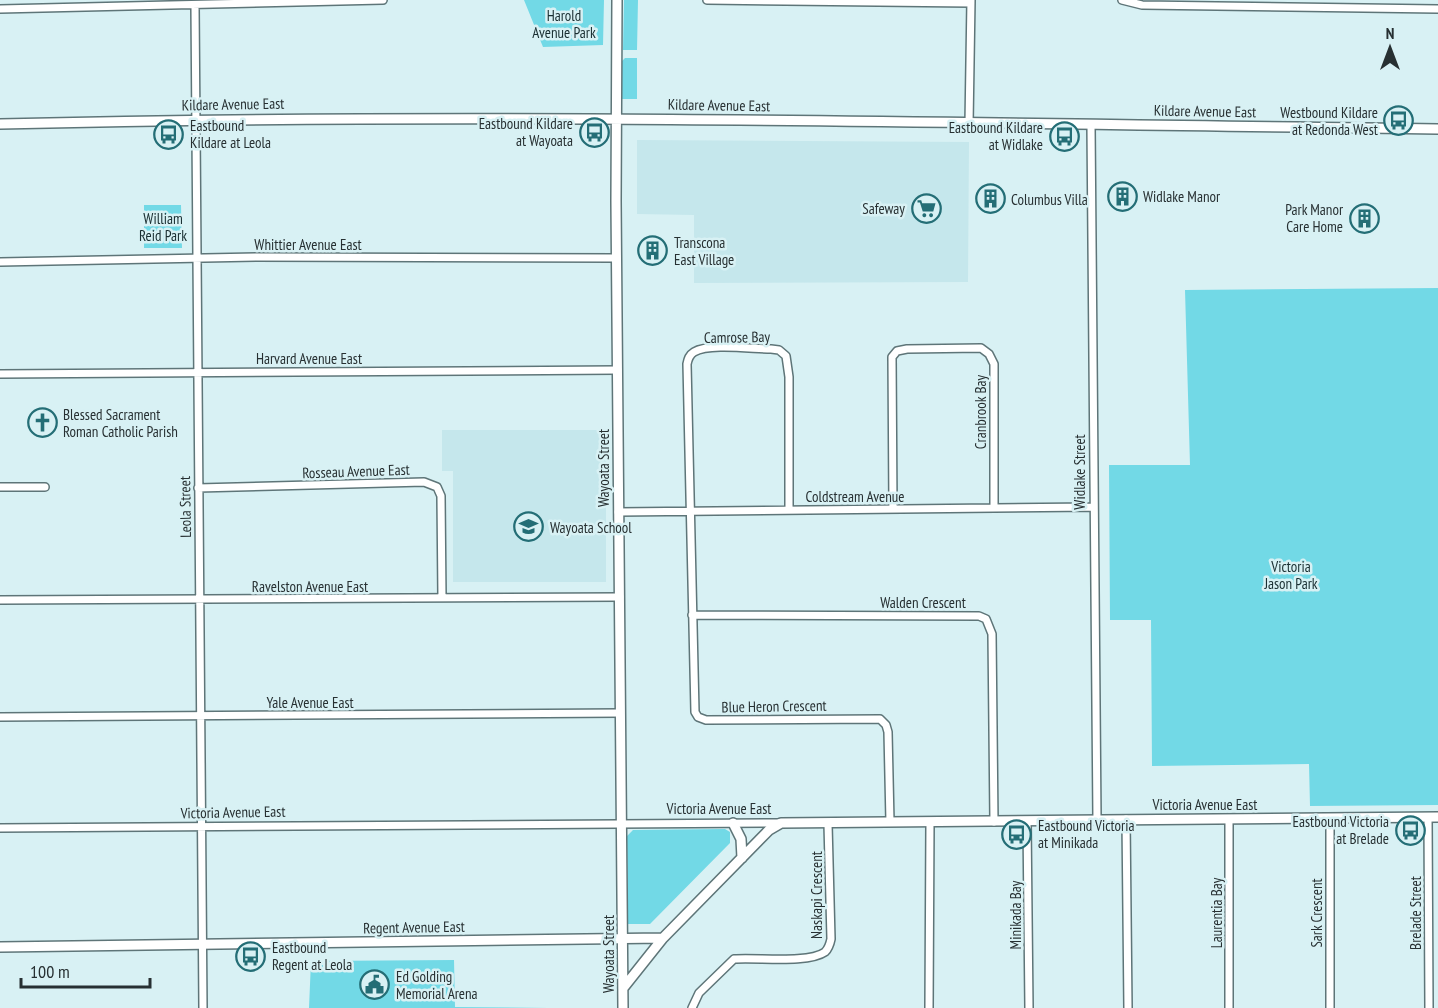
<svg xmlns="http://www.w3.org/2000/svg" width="1438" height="1008" font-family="'PT Sans Narrow',sans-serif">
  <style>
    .built { fill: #c5e7ec }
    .green { fill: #72d9e6 }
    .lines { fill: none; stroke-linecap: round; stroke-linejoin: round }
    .minor-casing { stroke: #5e7578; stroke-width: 10 }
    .tertiary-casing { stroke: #5e7578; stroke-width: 12 }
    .minor { stroke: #fff; stroke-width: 7 }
    .tertiary { stroke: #fff; stroke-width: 9 }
    .labels { text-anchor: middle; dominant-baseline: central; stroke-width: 5; stroke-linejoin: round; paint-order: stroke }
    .park-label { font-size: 15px; fill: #192e31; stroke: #d8f1f4 }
    .street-label { font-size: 15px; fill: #273032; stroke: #d8f1f4 }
    .poi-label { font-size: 15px; fill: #273032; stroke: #d8f1f4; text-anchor: start }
  </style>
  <rect width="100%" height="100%" fill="#d8f1f4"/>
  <path class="built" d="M637 140 969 142 968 282 694 283V215L637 214Z
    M442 430H606V582H453V471H442Z"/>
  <path class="green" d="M524 0H604L603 45 543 47Z
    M624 0H638L637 50H623Z
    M625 58H637V99H622V61Z
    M144 205H181L182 248H144Z
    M1438 288V805L1310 806 1309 764 1152 766 1151 620H1110L1109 465H1190L1185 290Z
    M725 829 730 832V843L650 924H628L627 836 633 830Z
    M454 960 455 1007 548 1008H309L311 961Z"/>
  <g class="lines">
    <defs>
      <path id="minor" d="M707 0 971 3
        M1122 0 1142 5 1438 9
        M195 6 203 1008
        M0 9 383 0
        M969 124 971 0
        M1091 125 1097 820
        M0 262 256 257 616 258
        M0 374 618 370
        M0 487H45
        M198 488 424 482 437 487 441 496 442 598
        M893 509 892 357 897 351 907 349 981 348 989 354 994 364V508
        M789 510V377L786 356 779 350 771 349C753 349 709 343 694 352 689 355 688 359 687 364L695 712 698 717 706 720 880 719 886 725 888 732 890 822
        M618 512 1093 507
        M0 600 620 597
        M692 615 979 616 986 619 992 634 994 822
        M0 717 620 713
        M1428 817 1429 1008
        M1330 818V1008
        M1126 819 1128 1008
        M1027 821 1029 1008
        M0 828 780 823
        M692 1008 699 993 734 959C756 957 808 964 825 952 829 948 830 944 831 939L828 824
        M929 1008 930 822
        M1229 1008V819"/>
      <path id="tertiary" d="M617 0 616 201 623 1008
        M0 124C479 112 959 123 1438 129
        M733 823 741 839 742 858
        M0 947 663 938
        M624 987 663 938 769 830 781 823 1438 817"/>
    </defs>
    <use href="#minor" class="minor-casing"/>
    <use href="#tertiary" class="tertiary-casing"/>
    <use href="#minor" class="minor"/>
    <use href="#tertiary" class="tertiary"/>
  </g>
  <defs>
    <symbol id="bus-ring" viewBox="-11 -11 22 22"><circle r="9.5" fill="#d8f1f4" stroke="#246e76" stroke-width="1.5"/><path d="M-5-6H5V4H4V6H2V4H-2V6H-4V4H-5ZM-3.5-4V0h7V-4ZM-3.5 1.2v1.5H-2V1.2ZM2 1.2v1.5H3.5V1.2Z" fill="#246e76"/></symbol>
    <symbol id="building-ring" viewBox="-11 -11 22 22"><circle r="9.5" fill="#d8f1f4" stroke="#246e76" stroke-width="1.5"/><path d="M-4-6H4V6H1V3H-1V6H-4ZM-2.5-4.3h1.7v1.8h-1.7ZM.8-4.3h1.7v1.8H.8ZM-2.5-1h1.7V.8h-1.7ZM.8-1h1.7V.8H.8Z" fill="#246e76"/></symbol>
    <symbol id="supermarket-ring" viewBox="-11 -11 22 22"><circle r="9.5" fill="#d8f1f4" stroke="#246e76" stroke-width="1.5"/><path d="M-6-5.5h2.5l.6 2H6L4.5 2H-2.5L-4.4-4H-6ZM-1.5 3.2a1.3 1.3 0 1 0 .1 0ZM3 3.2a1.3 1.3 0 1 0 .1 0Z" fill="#246e76"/></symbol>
    <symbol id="church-ring" viewBox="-11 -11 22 22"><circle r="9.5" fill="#d8f1f4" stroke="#246e76" stroke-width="1.5"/><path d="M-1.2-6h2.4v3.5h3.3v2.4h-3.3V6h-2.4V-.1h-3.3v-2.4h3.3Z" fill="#246e76"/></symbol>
    <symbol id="school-ring" viewBox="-11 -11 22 22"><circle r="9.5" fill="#d8f1f4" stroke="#246e76" stroke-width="1.5"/><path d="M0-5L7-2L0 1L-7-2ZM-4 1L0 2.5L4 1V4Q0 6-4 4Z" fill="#246e76"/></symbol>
    <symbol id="civic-ring" viewBox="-11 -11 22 22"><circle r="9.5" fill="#d8f1f4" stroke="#246e76" stroke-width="1.5"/><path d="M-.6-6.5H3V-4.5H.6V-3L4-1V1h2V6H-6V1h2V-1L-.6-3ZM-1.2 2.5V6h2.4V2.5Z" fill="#246e76"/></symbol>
  </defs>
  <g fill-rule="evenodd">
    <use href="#bus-ring" x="1382" y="104" width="33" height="33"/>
    <use href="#bus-ring" x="578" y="116" width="33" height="33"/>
    <use href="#bus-ring" x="152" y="118" width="33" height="33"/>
    <use href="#bus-ring" x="1048" y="120" width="33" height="33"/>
    <use href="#building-ring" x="1106" y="180" width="33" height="33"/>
    <use href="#building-ring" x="974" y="182" width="33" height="33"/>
    <use href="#supermarket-ring" x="910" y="192" width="33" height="33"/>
    <use href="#building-ring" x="1348" y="202" width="33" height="33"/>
    <use href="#building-ring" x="636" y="234" width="33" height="33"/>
    <use href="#church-ring" x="26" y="406" width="33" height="33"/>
    <use href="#school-ring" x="512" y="510" width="33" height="33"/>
    <use href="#bus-ring" x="1394" y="814" width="33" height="33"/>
    <use href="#bus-ring" x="1000" y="818" width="33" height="33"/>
    <use href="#bus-ring" x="234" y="940" width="33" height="33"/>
    <use href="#civic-ring" x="358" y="968" width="33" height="33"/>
  </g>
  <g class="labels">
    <g class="park-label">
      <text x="564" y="15">Harold<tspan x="564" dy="17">Avenue Park</tspan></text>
      <text x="163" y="218">William<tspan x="163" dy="17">Reid Park</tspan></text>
      <text x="1291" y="566">Victoria<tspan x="1291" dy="17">Jason Park</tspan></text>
    </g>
    <g class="street-label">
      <text transform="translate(233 104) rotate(-1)">Kildare Avenue East</text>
      <text transform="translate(719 105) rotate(1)">Kildare Avenue East</text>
      <text transform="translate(1205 111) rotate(1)">Kildare Avenue East</text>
      <text x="308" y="244">Whittier Avenue East</text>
      <text transform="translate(737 337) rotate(-1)">Camrose Bay</text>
      <text x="309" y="358">Harvard Avenue East</text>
      <text transform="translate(980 412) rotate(-90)">Cranbrook Bay</text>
      <text transform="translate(603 468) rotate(-90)">Wayoata Street</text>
      <text transform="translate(356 471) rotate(-2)">Rosseau Avenue East</text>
      <text transform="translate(1079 472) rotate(-90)">Widlake Street</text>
      <text x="855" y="496">Coldstream Avenue</text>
      <text transform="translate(185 507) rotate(-91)">Leola Street</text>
      <text x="310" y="586">Ravelston Avenue East</text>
      <text x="923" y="602">Walden Crescent</text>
      <text x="310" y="702">Yale Avenue East</text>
      <text transform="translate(774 706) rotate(-1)">Blue Heron Crescent</text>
      <text x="1205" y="804">Victoria Avenue East</text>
      <text x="719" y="808">Victoria Avenue East</text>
      <text transform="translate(233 812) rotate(-1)">Victoria Avenue East</text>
      <text transform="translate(816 895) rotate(-90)">Naskapi Crescent</text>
      <text transform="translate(1216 913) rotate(-90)">Laurentia Bay</text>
      <text transform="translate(1316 913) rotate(-90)">Sark Crescent</text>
      <text transform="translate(1415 913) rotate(-90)">Brelade Street</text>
      <text transform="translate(1015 915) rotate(-90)">Minikada Bay</text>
      <text transform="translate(414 927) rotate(-1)">Regent Avenue East</text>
      <text transform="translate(608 954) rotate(-90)">Wayoata Street</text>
    </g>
    <g class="poi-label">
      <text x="1378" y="112" text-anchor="end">Westbound Kildare<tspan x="1378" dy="17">at Redonda West</tspan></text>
      <text x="573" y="123" text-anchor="end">Eastbound Kildare<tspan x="573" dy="17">at Wayoata</tspan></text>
      <text x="190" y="125">Eastbound<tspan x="190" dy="17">Kildare at Leola</tspan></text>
      <text x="1043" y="127" text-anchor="end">Eastbound Kildare<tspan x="1043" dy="17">at Widlake</tspan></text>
      <text x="1143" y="196">Widlake Manor</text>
      <text x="1011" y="199">Columbus Villa</text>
      <text x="905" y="208" text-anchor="end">Safeway</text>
      <text x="1343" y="209" text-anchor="end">Park Manor<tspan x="1343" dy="17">Care Home</tspan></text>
      <text x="674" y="242">Transcona<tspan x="674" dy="17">East Village</tspan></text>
      <text x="63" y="414">Blessed Sacrament<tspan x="63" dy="17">Roman Catholic Parish</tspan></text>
      <text x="550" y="527">Wayoata School</text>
      <text x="1389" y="821" text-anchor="end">Eastbound Victoria<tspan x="1389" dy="17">at Brelade</tspan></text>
      <text x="1038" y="825">Eastbound Victoria<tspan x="1038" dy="17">at Minikada</tspan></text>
      <text x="272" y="947">Eastbound<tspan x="272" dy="17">Regent at Leola</tspan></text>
      <text x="396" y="976">Ed Golding<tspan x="396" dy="17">Memorial Arena</tspan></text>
    </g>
  </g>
  <g transform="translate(1390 48)" stroke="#d8f1f4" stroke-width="4.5" paint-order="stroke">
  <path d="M0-4.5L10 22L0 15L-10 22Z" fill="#273032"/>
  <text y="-9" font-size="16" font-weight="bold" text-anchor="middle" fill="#273032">N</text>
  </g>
  <path d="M21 978v9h129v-9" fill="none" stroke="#273032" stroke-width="3"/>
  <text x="30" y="978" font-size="18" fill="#273032" stroke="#d8f1f4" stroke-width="4.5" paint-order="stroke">100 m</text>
</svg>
